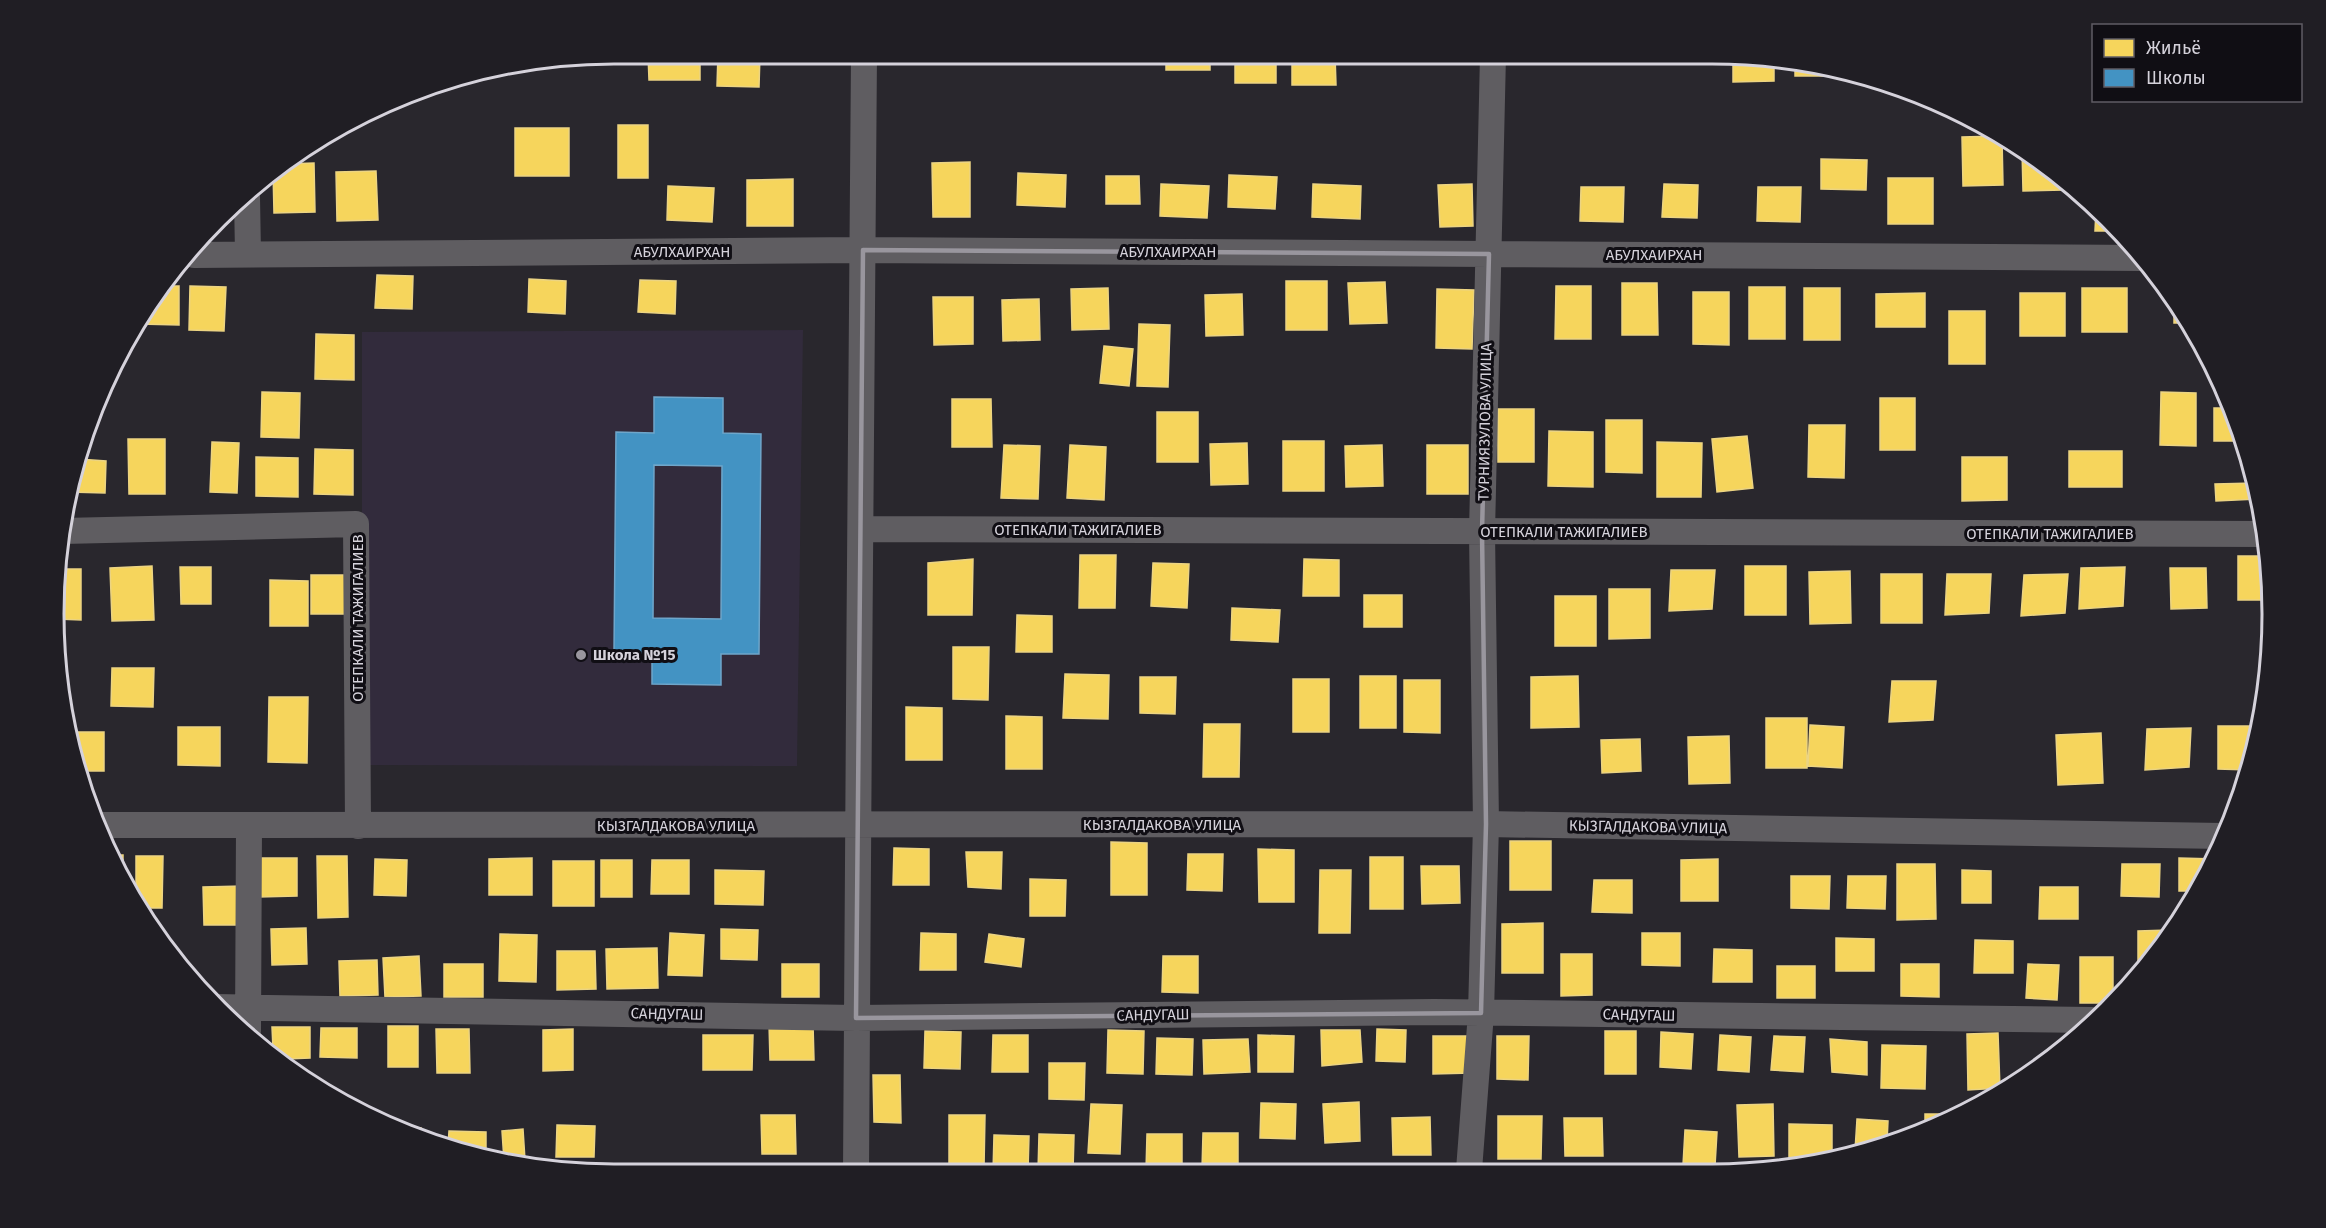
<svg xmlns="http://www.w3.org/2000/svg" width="2326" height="1228" font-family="'Fira Sans',sans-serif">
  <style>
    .built { fill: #322b3c }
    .homes { fill: #f6d55c; stroke: #ecd482; stroke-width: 1.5 }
    .schools { fill: #4393c3; stroke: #6fa6ca; stroke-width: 1.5; fill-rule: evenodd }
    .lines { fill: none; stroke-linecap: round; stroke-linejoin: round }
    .minor { stroke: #5f5d61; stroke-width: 26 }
    .marked { fill: none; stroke: #99969e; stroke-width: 4.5; stroke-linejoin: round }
    .poi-dot { fill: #99969e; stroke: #100e14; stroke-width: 2 }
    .labels { text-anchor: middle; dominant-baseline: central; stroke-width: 6; stroke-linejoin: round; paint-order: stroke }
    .street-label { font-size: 15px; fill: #d5d2db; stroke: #100e14 }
    .poi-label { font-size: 15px; font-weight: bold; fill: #d5d2db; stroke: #100e14; text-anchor: start }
    .rim { fill: none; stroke: #d5d2db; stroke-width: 3 }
  </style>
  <rect width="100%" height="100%" fill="#29272d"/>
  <path class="built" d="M803 330 797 766 362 765V332Z"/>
  <path class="homes" d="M648 54H700V80H649Z
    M718 54H760L759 87 717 86Z
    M1166 55H1210V70H1166Z
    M1235 55H1276V83H1235Z
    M1292 55H1335L1336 85H1292Z
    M1356 55H1397V56H1356Z
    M1427 55H1468V58H1427Z
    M1540 55H1583V63L1540 62Z
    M1604 55H1647V59L1604 60Z
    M1733 55 1774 59V81L1733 82Z
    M1795 63 1836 70V76H1795Z
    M618 125H648V178H618Z
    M515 128H569V176H515Z
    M1999 136 2002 138 2003 185 1963 186 1962 137Z
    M2022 150 2053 170 2063 179V190L2023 191Z
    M1821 159 1867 160 1866 190 1821 189Z
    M970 162V217H933L932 163Z
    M314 163 315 212 274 213 273 170 284 164Z
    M376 171 378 220 337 221 336 172Z
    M1018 173 1066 175 1065 207 1017 205Z
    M1229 175 1277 177 1275 209 1228 207Z
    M1106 176H1139L1140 204H1106Z
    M1888 178H1933V224H1888Z
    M793 179V226H747V180Z
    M1161 184 1209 186 1207 218 1160 216Z
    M1313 184 1361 186 1360 219 1312 217Z
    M1472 184 1473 226 1440 227 1438 185Z
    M1664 184 1698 185 1697 218 1662 217Z
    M668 186 714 188 712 222 667 220Z
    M1581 187H1624L1623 222 1580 221Z
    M1758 187H1801L1800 222 1757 221Z
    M2096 210 2119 231H2095Z
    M377 275 413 276 412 309 375 308Z
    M529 279 566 281 565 314 528 312Z
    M640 280 676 281 675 314 638 312Z
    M1286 281H1327V330H1286Z
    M1385 282 1387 323 1350 324 1348 283Z
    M1622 283H1657L1658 335H1622Z
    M164 286H179V325L139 324 148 303Z
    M190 286 226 287 224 331 189 330Z
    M1556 286H1591V339H1555Z
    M1749 287H1785V339H1749Z
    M1108 288 1109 329 1072 330 1071 289Z
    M1804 288H1840V340H1804Z
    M2082 288H2127V332H2082Z
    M1437 289 1474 290 1472 349 1436 348Z
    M1693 292H1729V345L1693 344Z
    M1925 293V327H1876V294Z
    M2020 293H2065V336H2020Z
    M1242 294 1243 335 1206 336 1205 295Z
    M933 297H973V344L934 345Z
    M1039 299 1040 340 1003 341 1002 300Z
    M2174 302 2189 323H2174Z
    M1949 311H1985V364H1949Z
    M1139 324 1170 325 1168 387 1137 386Z
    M316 334 354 335V380L315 379Z
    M1104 346 1133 349 1129 386 1100 383Z
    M262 392 300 393 299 438 261 437Z
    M2161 392 2196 393V446L2160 445Z
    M1880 398H1915V450H1880Z
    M952 399H991L992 447H952Z
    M2214 408H2231L2242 434V441H2214Z
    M1498 409H1534V462H1498Z
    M1157 412H1198V462H1157Z
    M1606 420H1642V473L1606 472Z
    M1809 425H1845L1844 478 1808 477Z
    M1549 431 1593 432V487L1548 486Z
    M1747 436 1753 488 1717 492 1712 439Z
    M128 439H165V494H129Z
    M1283 441H1324V491H1283Z
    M212 442 239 443 237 493 210 492Z
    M1657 442 1702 443 1701 497H1657Z
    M1247 443 1248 484 1211 485 1210 444Z
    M1004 445 1040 446 1038 499 1001 498Z
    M1070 445 1106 447 1104 500 1067 498Z
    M1382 445 1383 486 1346 487 1345 446Z
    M1427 445H1468V494H1427Z
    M315 449 353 450V495L314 494Z
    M2069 451H2122V487H2069Z
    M256 457 298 458V497L256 496Z
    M1962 457H2007V500L1962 501Z
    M78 459 106 461 105 493 69 492 73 469Z
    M2254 483 2257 499 2216 501 2215 484Z
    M1080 555H1116L1115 608H1079Z
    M2238 556H2268L2269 600H2238Z
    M973 559 972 615H928V563Z
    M1304 559 1339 560V596H1303Z
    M1153 563 1189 564 1187 608 1151 606Z
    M152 566 154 620 112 621 110 568Z
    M1745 566H1786V615H1745Z
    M180 567H211V604H181Z
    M2125 567 2123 606 2079 609 2081 568Z
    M2170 568H2206L2207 608 2171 609Z
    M57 569H81V620L57 619Z
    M1671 570H1715L1712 609 1669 611Z
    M1850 571 1851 623 1810 624 1809 572Z
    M1881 574H1922V623H1881Z
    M1947 574H1991L1989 613 1945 615Z
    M2068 574 2065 613 2021 616 2024 575Z
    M311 575H349L350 614H311Z
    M270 580 308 581V626H270Z
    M1609 589H1650V638L1609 639Z
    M1364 595H1402V627H1364Z
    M1555 596H1596V646H1555Z
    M1232 608 1280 610 1278 642 1231 640Z
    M1017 615 1052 616V652H1016Z
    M953 647H989L988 700 953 699Z
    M112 668H154L153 707 111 706Z
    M1065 674 1109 675 1108 719 1063 718Z
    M1360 676H1396V728H1360Z
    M1578 676 1579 727 1531 728V677Z
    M1140 677H1176L1175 714 1140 713Z
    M1293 679H1329V732H1293Z
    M1404 680H1440V733L1404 732Z
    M1892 681H1936L1933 720 1889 722Z
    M269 697H308L307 763 268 762Z
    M906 707 942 708V760H906Z
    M1006 716 1042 717V769H1006Z
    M1766 718H1807V768H1766Z
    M1204 724H1240L1239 777H1203Z
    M1810 725 1844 727 1842 768 1808 766Z
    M2218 726H2258L2249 770 2218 769Z
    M178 727H220V766L178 765Z
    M2191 728 2189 767 2145 770 2147 729Z
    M72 732H104V771H84Z
    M2101 733 2103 783 2058 785 2056 735Z
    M1729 736 1730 783 1689 784 1688 737Z
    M1640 739 1641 771 1602 773 1601 740Z
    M1510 841H1551V890H1510Z
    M1111 842 1147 843V895H1111Z
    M894 848 929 849V885H893Z
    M1258 849 1294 850V902H1259Z
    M966 852H1002L1001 889 968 887Z
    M1188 854H1223L1222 891 1187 890Z
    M110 855H123V877L112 861Z
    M136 856H163L162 908H145L136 895Z
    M317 856H347L348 917 318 918Z
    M1370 857H1403V909H1370Z
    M258 858H297V896L259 897Z
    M532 858V895H489V859Z
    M2179 858 2215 859 2195 891H2179Z
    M375 859 407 860 406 896 374 895Z
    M1718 859V901H1681V860Z
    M601 860H632V897H601Z
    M652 860H689V894H651Z
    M553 861H594V906H553Z
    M1897 864H1935L1936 919 1897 920Z
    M2122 864H2160L2159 897 2121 896Z
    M1421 866H1459L1460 903 1422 904Z
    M715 870 764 871 763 905 715 904Z
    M1320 870H1351L1350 933H1319Z
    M1962 870 1991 871V903H1962Z
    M1791 876H1830L1829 909 1791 908Z
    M1848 876H1886L1885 909 1847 908Z
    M1030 879 1066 880 1065 916H1030Z
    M1594 880H1632V913L1592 912Z
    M242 886V925H204L203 887Z
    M2040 887H2078V919H2039Z
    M1543 923V973H1502V924Z
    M306 928 307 964 272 965 271 929Z
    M721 929 758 930 757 960 721 959Z
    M2168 930 2143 968H2138V931Z
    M670 933 704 935 702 976 668 975Z
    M921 933 956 934V970H920Z
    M1642 933H1680V966L1642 965Z
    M500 934 537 935 536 982 499 981Z
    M989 934 1024 939 1021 967 985 962Z
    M1836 938 1874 939V971H1836Z
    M1975 940 2013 941V973H1974Z
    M657 948 658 988 607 989 606 949Z
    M1714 949 1752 950V982H1713Z
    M557 951H595L596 989 557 990Z
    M1561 954H1592V995L1561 996Z
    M419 956 421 996 385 997 383 958Z
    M1163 956H1198V993L1162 992Z
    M2080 957H2113V1001L2110 1003H2080Z
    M377 960 378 995 340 996 339 961Z
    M444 964H483V997H444Z
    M782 964H819V997H782Z
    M1901 964H1939V997L1901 996Z
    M2028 964 2059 965 2057 1000 2026 998Z
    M1777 966H1815V998H1777Z
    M769 1024H813L814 1060H770Z
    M388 1026H418V1067H388Z
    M272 1027H310V1058L286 1059 273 1049Z
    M321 1028H357V1058L320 1057Z
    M436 1029H469L470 1073H437Z
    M573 1029V1070L543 1071V1030Z
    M1377 1029 1406 1030 1405 1062 1376 1061Z
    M1108 1030 1144 1031 1143 1074 1107 1073Z
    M1321 1030H1360L1362 1062 1322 1066Z
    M925 1031 961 1032 960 1069 924 1068Z
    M1605 1031H1636V1074H1605Z
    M1661 1032 1693 1034 1691 1069 1660 1067Z
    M1998 1033 2000 1088 1968 1090 1967 1034Z
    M703 1035H753L752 1070H703Z
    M993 1035H1028V1072H992Z
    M1258 1035 1294 1036 1293 1072H1258Z
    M1720 1035 1751 1037 1749 1072 1718 1070Z
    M1433 1036H1471L1472 1073 1433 1074Z
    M1497 1036H1529L1528 1080 1497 1079Z
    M1774 1036 1805 1037 1803 1072 1771 1070Z
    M1157 1038 1193 1039 1192 1075 1156 1074Z
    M1248 1039 1250 1072 1204 1074 1203 1040Z
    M1830 1039 1867 1042V1075L1832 1072Z
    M1882 1045 1926 1046 1925 1089 1881 1088Z
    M1049 1063H1085L1084 1100 1049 1099Z
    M873 1075H900L901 1123 874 1122Z
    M1359 1102 1360 1141 1325 1143 1323 1104Z
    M1261 1103 1296 1104 1295 1139 1260 1138Z
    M1091 1104 1122 1105 1120 1154 1088 1153Z
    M1773 1104 1774 1156 1739 1157 1737 1105Z
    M1925 1114H1958L1925 1132Z
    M761 1115H795L796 1154H762Z
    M949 1115H985L984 1168H949Z
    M1498 1116H1542L1541 1159H1498Z
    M1430 1117 1431 1155H1393L1392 1118Z
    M1564 1118H1602L1603 1156H1565Z
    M1857 1119 1888 1121 1887 1142 1855 1151Z
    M1789 1124 1832 1125V1157L1789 1166Z
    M557 1125 595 1126 594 1157H556Z
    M396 1127 421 1128V1137Z
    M523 1129 525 1160 504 1161 502 1131Z
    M1685 1130 1717 1132 1715 1166 1683 1165Z
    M449 1131 486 1132V1158L469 1155 448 1147Z
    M1203 1133H1238V1170L1202 1169Z
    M1039 1134 1074 1135 1073 1171H1038Z
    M1147 1134H1182V1171L1146 1170Z
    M994 1135 1029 1136 1028 1171 993 1172Z"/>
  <path class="schools" d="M654 397 723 398V433L761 434 759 654H721V685L652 684V653H614L616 432 654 433ZM654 465 722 466 721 619 653 618Z"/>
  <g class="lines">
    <path class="minor" d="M247 197 248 254
      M194 255 863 250 2142 258
      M862 529 2266 534
      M63 531 356 524 358 826
      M101 825 1486 824 2224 836
      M216 1007 856 1018 1434 1012 2091 1020
      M248 1031 249 826
      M1469 1170 1481 1013 1486 824 1482 532 1493 55
      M856 1172C856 799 863 427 864 54"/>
  </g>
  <path class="marked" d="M863 250 1489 254 1482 532 1486 824 1481 1013 856 1018Z"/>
  <circle class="poi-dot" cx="581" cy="655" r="6"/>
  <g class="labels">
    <g class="street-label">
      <text x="682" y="252">АБУЛХАИРХАН</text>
      <text x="1168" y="252">АБУЛХАИРХАН</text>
      <text x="1654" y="255">АБУЛХАИРХАН</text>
      <text transform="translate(1485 422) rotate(-89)">ТУРНИЯЗУЛОВА УЛИЦА</text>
      <text x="1078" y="530">ОТЕПКАЛИ ТАЖИГАЛИЕВ</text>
      <text x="1564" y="532">ОТЕПКАЛИ ТАЖИГАЛИЕВ</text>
      <text x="2050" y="534">ОТЕПКАЛИ ТАЖИГАЛИЕВ</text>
      <text transform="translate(358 618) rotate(-90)">ОТЕПКАЛИ ТАЖИГАЛИЕВ</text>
      <text x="1162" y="825">КЫЗГАЛДАКОВА УЛИЦА</text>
      <text x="676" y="826">КЫЗГАЛДАКОВА УЛИЦА</text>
      <text transform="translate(1648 827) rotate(1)">КЫЗГАЛДАКОВА УЛИЦА</text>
      <text transform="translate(667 1014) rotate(1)">САНДУГАШ</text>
      <text transform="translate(1153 1015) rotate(-1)">САНДУГАШ</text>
      <text transform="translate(1639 1015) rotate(1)">САНДУГАШ</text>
    </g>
    <g class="poi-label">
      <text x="593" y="655">Школа №15</text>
    </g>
  </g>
  <path d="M0 0H2326V1228H0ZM614 64H1712A550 550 0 0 1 2262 614V614A550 550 0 0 1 1712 1164H614A550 550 0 0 1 64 614V614A550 550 0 0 1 614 64Z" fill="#201e24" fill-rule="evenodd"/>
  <path class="rim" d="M614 64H1712A550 550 0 0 1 2262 614V614A550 550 0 0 1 1712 1164H614A550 550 0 0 1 64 614V614A550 550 0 0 1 614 64Z"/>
  <rect x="2092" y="24" width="210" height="78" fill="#100e14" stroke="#5f5c64" stroke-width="1.5"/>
  <rect x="2104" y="39" width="30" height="18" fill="#f6d55c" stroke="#5f5c64" stroke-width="1.5"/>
  <text x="2146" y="54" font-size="18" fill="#d5d2db">Жильё</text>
  <rect x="2104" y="69" width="30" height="18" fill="#4393c3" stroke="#5f5c64" stroke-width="1.5"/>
  <text x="2146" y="84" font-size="18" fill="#d5d2db">Школы</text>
</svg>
